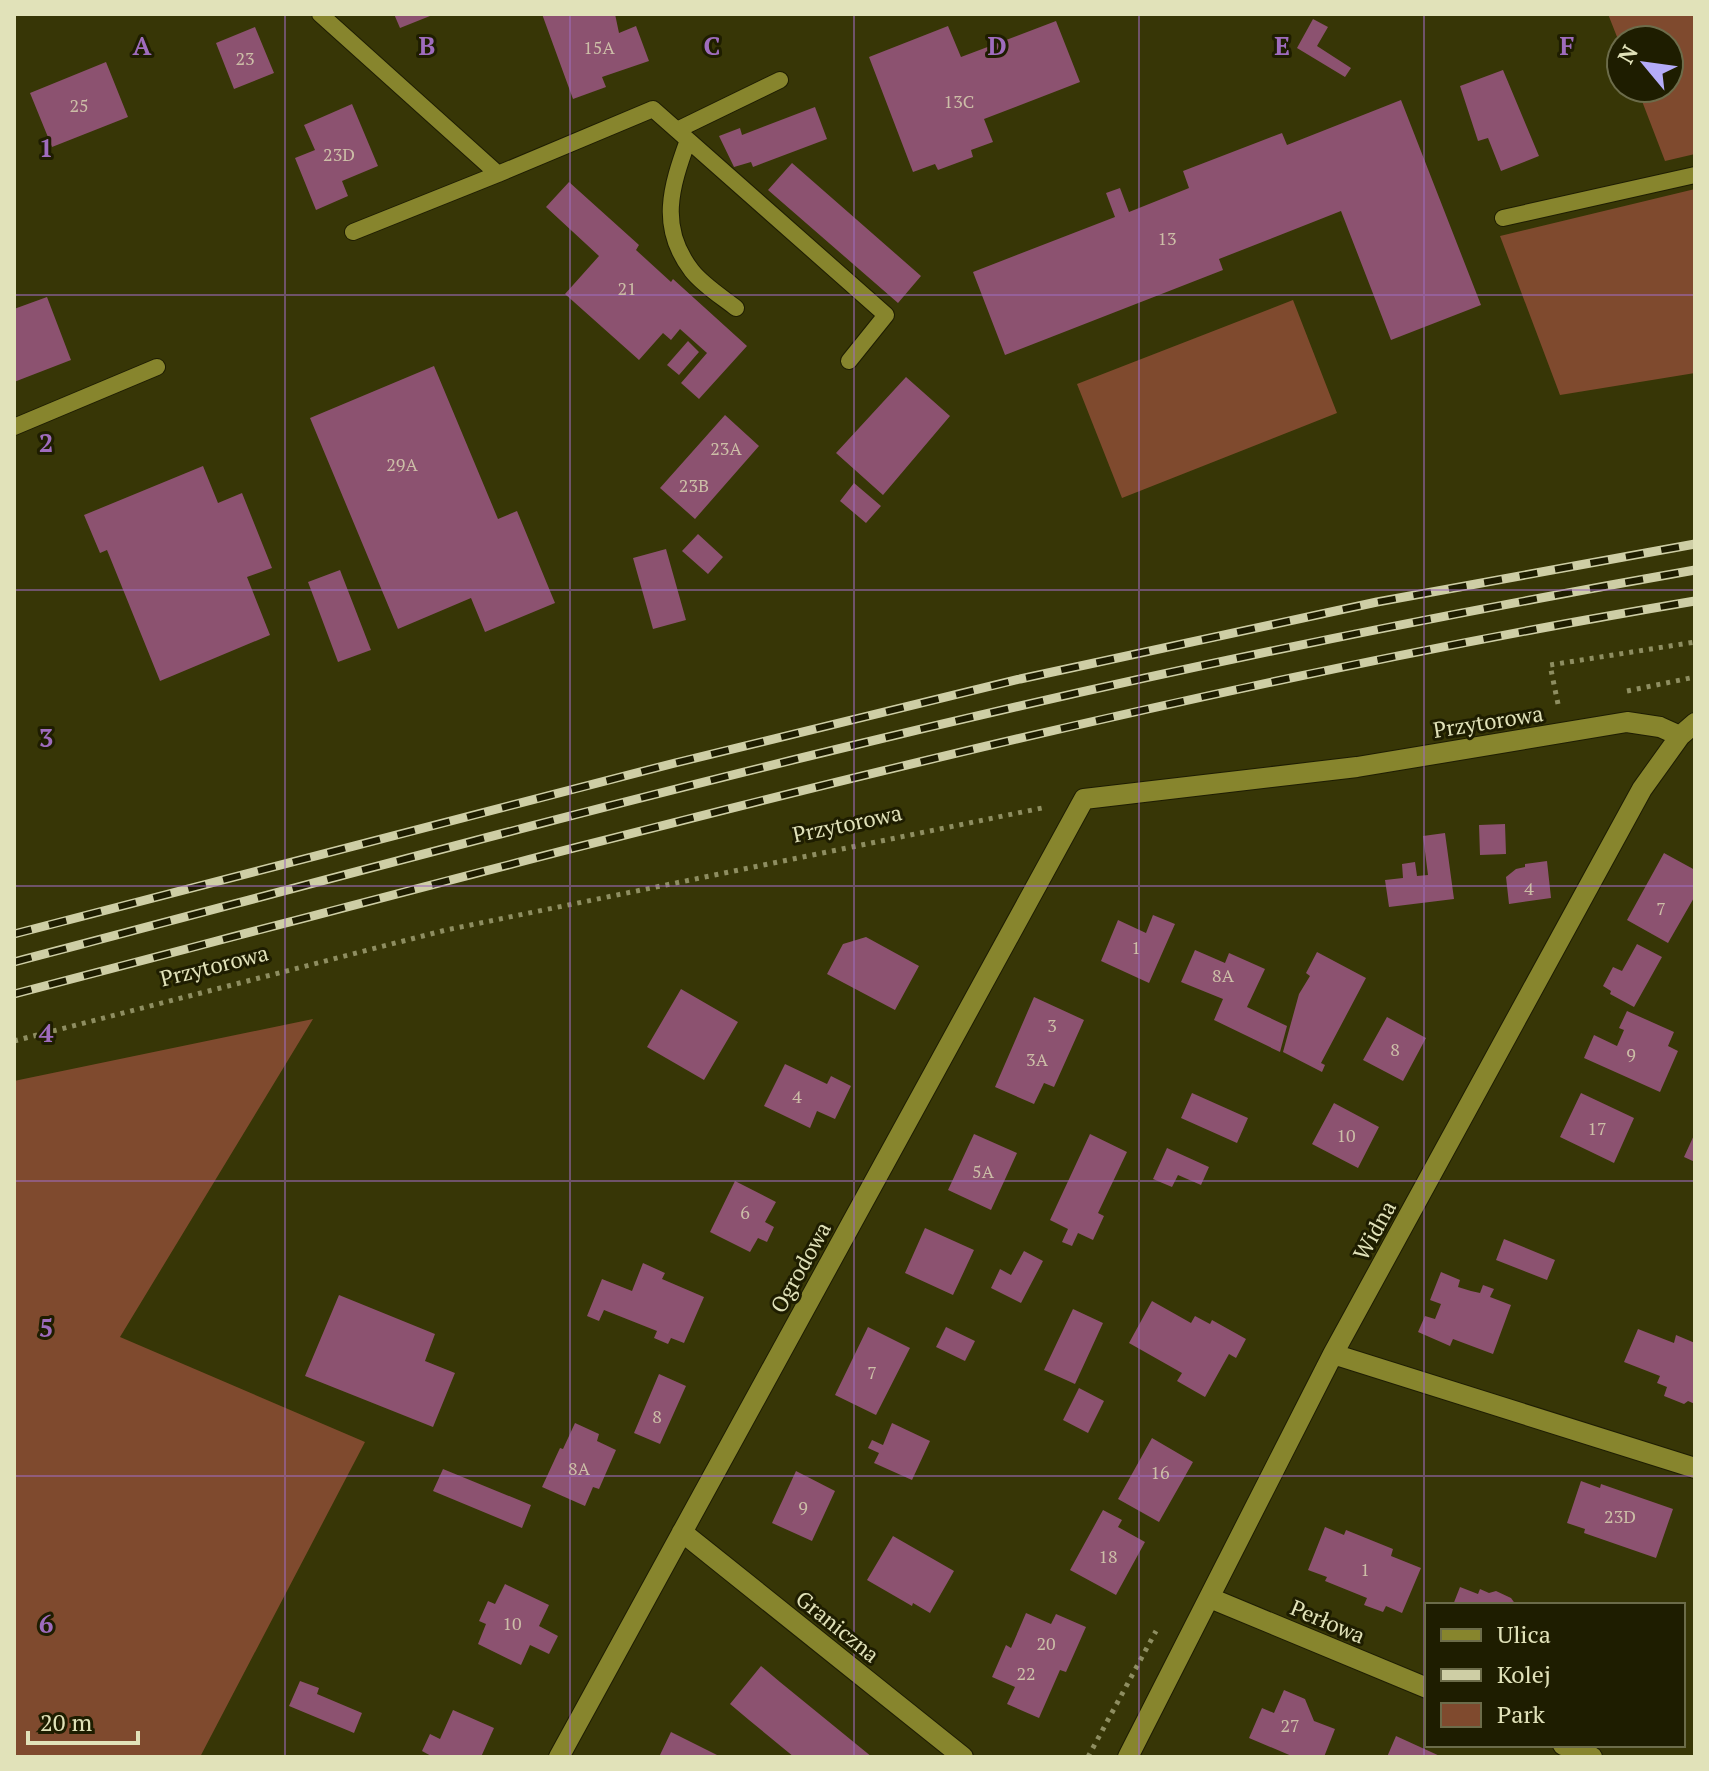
<svg xmlns="http://www.w3.org/2000/svg" width="1709" height="1771" font-family="'PT Serif',serif">
  <style>
    .green { fill: #7f4a2e }
    .building { fill: #8c5270 }
    .lines { fill: none; stroke-linecap: round; stroke-linejoin: round }
    .service-casing { stroke: #1e1d03; stroke-width: 18 }
    .minor-casing { stroke: #1e1d03; stroke-width: 22 }
    .path { stroke: #8e8e61; stroke-width: 5; stroke-dasharray: 4 6; stroke-linecap: butt }
    .service { stroke: #87852d; stroke-width: 16 }
    .minor { stroke: #87852d; stroke-width: 20 }
    .rail-casing { stroke: #cecea5; stroke-width: 9 }
    .rail { stroke: #1e1d00; stroke-width: 6; stroke-dasharray: 18; stroke-linecap: butt }
    .grid { fill: none; stroke: #9f6cbd; stroke-width: 2; stroke-opacity: 0.55 }
    .labels { text-anchor: middle; dominant-baseline: central; stroke-width: 6; stroke-linejoin: round; paint-order: stroke }
    .number-label { font-size: 18px; fill: #ccbea7 }
    .street-label { font-size: 22px; fill: #e1e2b9; stroke: #1e1d00 }
    .grid-label { font-size: 26px; text-anchor: middle; font-weight: bold; fill: #9f6cbd; stroke: #1e1d00; stroke-width: 6; stroke-linejoin: round; paint-order: stroke }
  </style>
  <rect width="100%" height="100%" fill="#373606"/>
  <path class="green" d="M1608 14H1695V154L1665 161 1637 88H1669V40H1621V47Z
    M1695 189V373L1560 395 1500 236Z
    M1293 300 1337 413 1122 498 1077 384Z
    M313 1019 120 1337 365 1442 200 1757H14V1081Z"/>
  <path class="building" d="M394 14H435L400 28Z
    M542 14H615L619 33 636 26 649 61 602 77 606 87 573 99Z
    M1313 19 1328 27 1317 46 1351 68 1345 77 1297 48Z
    M1056 21 1080 82 984 119 993 142 971 150 973 157 938 170 935 164 913 172 869 57 948 26 961 57Z
    M255 27 274 73 234 89 216 43Z
    M106 62 128 117 52 147 30 93Z
    M1503 70 1539 156 1501 171 1488 138 1478 141 1460 86Z
    M1401 100 1481 305 1391 340 1341 211 1219 259 1223 270 1005 355 973 272 1115 217 1106 193 1120 188 1129 212 1189 188 1183 171 1282 133 1287 145Z
    M352 104 378 166 342 181 348 196 316 210 295 158 315 150 304 125Z
    M815 107 827 139 753 167 751 162 734 167 719 136 740 128 742 135Z
    M792 163 921 276 898 303 768 190Z
    M569 182 639 245 636 250 671 282 673 279 747 346 699 399 681 383 707 353 680 329 671 340 663 333 639 360 565 294 599 256 546 207Z
    M47 297 71 360 14 382V309Z
    M688 341 699 352 679 375 667 365Z
    M434 366 498 519 517 511 555 603 485 632 471 598 398 629 310 418Z
    M906 377 950 416 883 495 836 453Z
    M725 415 759 446 695 519 660 488Z
    M203 466 218 503 242 493 272 568 247 577 270 635 160 681 107 550 100 553 84 515Z
    M854 483 881 506 866 523 840 501Z
    M698 534 723 557 708 574 682 551Z
    M666 549 686 620 653 629 633 558Z
    M340 570 371 650 338 662 308 582Z
    M1505 824 1506 854 1480 855 1479 825Z
    M1445 833 1454 899 1389 907 1385 880 1403 878 1402 864 1415 862 1417 876 1428 875 1423 836Z
    M1664 853 1695 870V896L1668 943 1627 920Z
    M1547 861 1551 898 1509 904 1506 877 1516 869 1525 867V864Z
    M1153 915 1175 924 1149 983 1101 961 1118 920 1146 933Z
    M866 937 919 966 895 1010 827 974 843 944Z
    M1637 944 1662 957 1634 1007 1610 994 1611 991 1603 986 1613 967 1622 971Z
    M1195 950 1225 963 1229 953 1265 969 1247 1007 1287 1026 1280 1052 1214 1020 1223 999 1181 982Z
    M1317 952 1366 978 1321 1063 1325 1065 1322 1072 1283 1052 1299 994 1310 976 1306 973Z
    M681 989 738 1022 704 1080 647 1047Z
    M1034 997 1084 1020 1054 1087 1044 1083 1034 1104 995 1087Z
    M1627 1011 1674 1032 1668 1046 1678 1051 1660 1092 1584 1058 1594 1035 1617 1046 1624 1030 1619 1028Z
    M1387 1017 1426 1038 1403 1081 1363 1060Z
    M785 1064 827 1084 831 1076 851 1086 835 1119 817 1111 810 1128 764 1106Z
    M1192 1093 1248 1118 1237 1143 1181 1118Z
    M1581 1093 1634 1118 1614 1163 1560 1137Z
    M1334 1103 1379 1127 1358 1168 1312 1144Z
    M1695 1133V1162L1684 1157Z
    M974 1134 1017 1153 991 1210 948 1190Z
    M1090 1134 1127 1152 1098 1213 1104 1216 1093 1240 1078 1233 1072 1246 1062 1242 1068 1229 1050 1220Z
    M1167 1148 1209 1167 1201 1185 1178 1175 1172 1187 1153 1179Z
    M735 1181 776 1202 765 1222 774 1227 767 1242 758 1238 750 1252 710 1232Z
    M925 1228 974 1250 953 1295 905 1273Z
    M1504 1239 1555 1260 1547 1280 1496 1260Z
    M1024 1251 1043 1261 1021 1303 991 1288 1000 1269 1011 1275Z
    M643 1263 665 1273 662 1279 704 1297 684 1343 671 1338 668 1344 654 1338 657 1331 604 1310 599 1321 587 1316 602 1279 632 1291Z
    M1441 1272 1460 1280 1458 1287 1471 1291 1480 1293 1483 1285 1494 1289 1490 1297 1511 1305 1493 1354 1453 1339 1450 1346 1418 1332 1425 1316 1435 1319 1441 1304 1430 1300Z
    M339 1295 435 1334 425 1361 455 1373 433 1427 305 1376Z
    M1152 1301 1191 1323 1195 1316 1210 1324 1212 1320 1246 1339 1236 1358 1229 1354 1205 1397 1177 1381 1182 1373 1129 1343Z
    M1073 1309 1103 1323 1075 1384 1044 1370Z
    M868 1327 910 1348 876 1415 835 1395Z
    M946 1327 975 1341 965 1361 936 1347Z
    M1638 1329 1674 1343 1676 1335 1695 1343V1404L1688 1401 1684 1404 1664 1396 1667 1387 1657 1383 1660 1376 1624 1362Z
    M659 1374 686 1386 660 1444 634 1433Z
    M1079 1388 1104 1401 1088 1433 1063 1420Z
    M575 1423 599 1434 597 1441 616 1450 599 1489 593 1487 585 1506 542 1487 560 1448 563 1449Z
    M892 1423 930 1441 912 1480 874 1463 879 1453 868 1448 872 1440 883 1445Z
    M1152 1438 1193 1462 1159 1522 1118 1499Z
    M443 1469 531 1505 522 1528 433 1491Z
    M796 1471 835 1491 812 1541 772 1523Z
    M1581 1481 1600 1488 1601 1484 1673 1509 1656 1558 1584 1533 1585 1529 1567 1523Z
    M1103 1510 1122 1520 1118 1527 1145 1542 1116 1595 1070 1570Z
    M1325 1527 1344 1535 1346 1530 1393 1549 1391 1556 1421 1568 1402 1613 1386 1606 1383 1612 1364 1605 1367 1598 1325 1581 1327 1577 1308 1570Z
    M893 1536 954 1571 930 1613 913 1603 912 1606 867 1580Z
    M505 1584 549 1605 539 1626 558 1636 549 1654 530 1645 521 1665 478 1644 486 1624 479 1621 488 1601 495 1604Z
    M1460 1587 1478 1594 1480 1589 1489 1593 1496 1591 1511 1598 1516 1605H1453Z
    M1026 1613 1051 1624 1056 1614 1086 1627 1066 1672 1060 1670 1039 1718 1007 1704 1015 1687 992 1677 1006 1645 1011 1648Z
    M761 1666 780 1682 872 1757H794L749 1720 730 1704Z
    M300 1681 319 1688 317 1694 362 1713 354 1733 289 1706Z
    M1284 1690 1305 1699 1314 1721 1335 1729 1324 1757H1294L1249 1738 1262 1708 1274 1713Z
    M453 1710 494 1728 481 1757H433L422 1751 430 1734 440 1739Z
    M671 1732 721 1757H659Z
    M1396 1736 1442 1757H1387Z"/>
  <g class="lines">
    <defs>
      <path id="service" d="M320 14 498 174 653 109 886 315 849 361
        M677 130 780 80
        M688 140C671 187 658 227 692 271 703 285 722 297 736 308
        M1503 218 1695 175
        M353 232 498 174
        M14 427 157 367"/>
      <path id="minor" d="M1333 1354 1695 1468
        M682 1532 963 1757
        M1210 1598 1427 1688
        M1563 1745 1592 1757
        M559 1757 1084 799 1357 767 1627 722 1660 727 1680 736
        M1128 1757 1333 1354 1642 789 1680 736 1695 723"/>
    </defs>
    <use href="#service" class="service-casing"/>
    <use href="#minor" class="minor-casing"/>
    <path class="path" d="M1627 691 1695 677
      M1558 704 1550 665 1695 642
      M14 1041 446 930 1047 807
      M1088 1757 1156 1631"/>
    <use href="#service" class="service"/>
    <use href="#minor" class="minor"/>
    <defs>
      <path id="rail" d="M14 934 675 763 1020 679 1377 602 1695 544
        M14 962C297 888 579 811 863 743 1138 676 1416 619 1695 570
        M14 994C571 849 1127 696 1695 601"/>
    </defs>
    <use href="#rail" class="rail-casing"/>
    <use href="#rail" class="rail"/>
  </g>
  <path class="grid" d="M285 14V1757M570 14V1757M854 14V1757M1139 14V1757M1424 14V1757M14 295H1695M14 590H1695M14 886H1695M14 1181H1695M14 1476H1695"/>
  <g class="labels">
    <g class="number-label">
      <text x="599" y="47">15A</text>
      <text x="245" y="58">23</text>
      <text x="959" y="101">13C</text>
      <text x="79" y="105">25</text>
      <text x="339" y="154">23D</text>
      <text x="1167" y="238">13</text>
      <text x="627" y="288">21</text>
      <text x="726" y="448">23A</text>
      <text x="402" y="464">29A</text>
      <text x="694" y="485">23B</text>
      <text x="1529" y="888">4</text>
      <text x="1661" y="908">7</text>
      <text x="1136" y="947">1</text>
      <text x="1223" y="975">8A</text>
      <text x="1052" y="1025">3</text>
      <text x="1395" y="1049">8</text>
      <text x="1631" y="1054">9</text>
      <text x="1037" y="1059">3A</text>
      <text x="797" y="1096">4</text>
      <text x="1597" y="1128">17</text>
      <text x="1346" y="1135">10</text>
      <text x="983" y="1171">5A</text>
      <text x="745" y="1212">6</text>
      <text x="872" y="1372">7</text>
      <text x="657" y="1416">8</text>
      <text x="579" y="1468">8A</text>
      <text x="1160" y="1472">16</text>
      <text x="803" y="1507">9</text>
      <text x="1620" y="1516">23D</text>
      <text x="1108" y="1556">18</text>
      <text x="1365" y="1569">1</text>
      <text x="512" y="1623">10</text>
      <text x="1046" y="1643">20</text>
      <text x="1026" y="1673">22</text>
      <text x="1290" y="1725">27</text>
    </g>
    <g class="street-label">
      <text transform="translate(1488 721) rotate(-9)">Przytorowa</text>
      <text transform="translate(847 823) rotate(-12)">Przytorowa</text>
      <text transform="translate(214 965) rotate(-14)">Przytorowa</text>
      <text transform="translate(1374 1230) rotate(-61)">Widna</text>
      <text transform="translate(800 1267) rotate(-61)">Ogrodowa</text>
      <text transform="translate(1328 1621) rotate(23)">Perłowa</text>
      <text transform="translate(838 1626) rotate(39)">Graniczna</text>
    </g>
  </g>
  <g class="grid-label">
    <text x="142" y="55">A</text>
    <text x="427" y="55">B</text>
    <text x="712" y="55">C</text>
    <text x="997" y="55">D</text>
    <text x="1282" y="55">E</text>
    <text x="1567" y="55">F</text>
    <text x="46" y="157">1</text>
    <text x="46" y="452">2</text>
    <text x="46" y="747">3</text>
    <text x="46" y="1042">4</text>
    <text x="46" y="1337">5</text>
    <text x="46" y="1633">6</text>
  </g>
  <rect width="1709" height="1771" fill="none" stroke="#e1e2b9" stroke-width="32"/>
  <rect x="1425" y="1603" width="260" height="144" fill="#1e1d00" stroke="#6c6c4a" stroke-width="2"/>
  <rect x="1441" y="1629" width="40" height="12" fill="#87852d" stroke="#6c6c4a" stroke-width="2"/>
  <text x="1497" y="1643" font-size="24" fill="#e1e2b9">Ulica</text>
  <rect x="1441" y="1669" width="40" height="12" fill="#cecea5" stroke="#6c6c4a" stroke-width="2"/>
  <text x="1497" y="1683" font-size="24" fill="#e1e2b9">Kolej</text>
  <rect x="1441" y="1703" width="40" height="24" fill="#7f4a2e" stroke="#6c6c4a" stroke-width="2"/>
  <text x="1497" y="1723" font-size="24" fill="#e1e2b9">Park</text>
  <g transform="translate(1645 64) rotate(299)"><circle r="38" fill="#1e1d00" stroke="#6c6c4a" stroke-width="2"/>
  <path d="M0-6L14 30L0 20L-14 30Z" fill="#b4acf9"/>
  <text y="-12" font-size="22" font-weight="bold" text-anchor="middle" fill="#e1e2b9">N</text>
  </g>
  <path d="M28 1731v12h110v-12" fill="none" stroke="#e1e2b9" stroke-width="4"/>
  <text x="40" y="1731" font-size="24" fill="#e1e2b9" stroke="#1e1d00" stroke-width="6" paint-order="stroke">20 m</text>
</svg>
